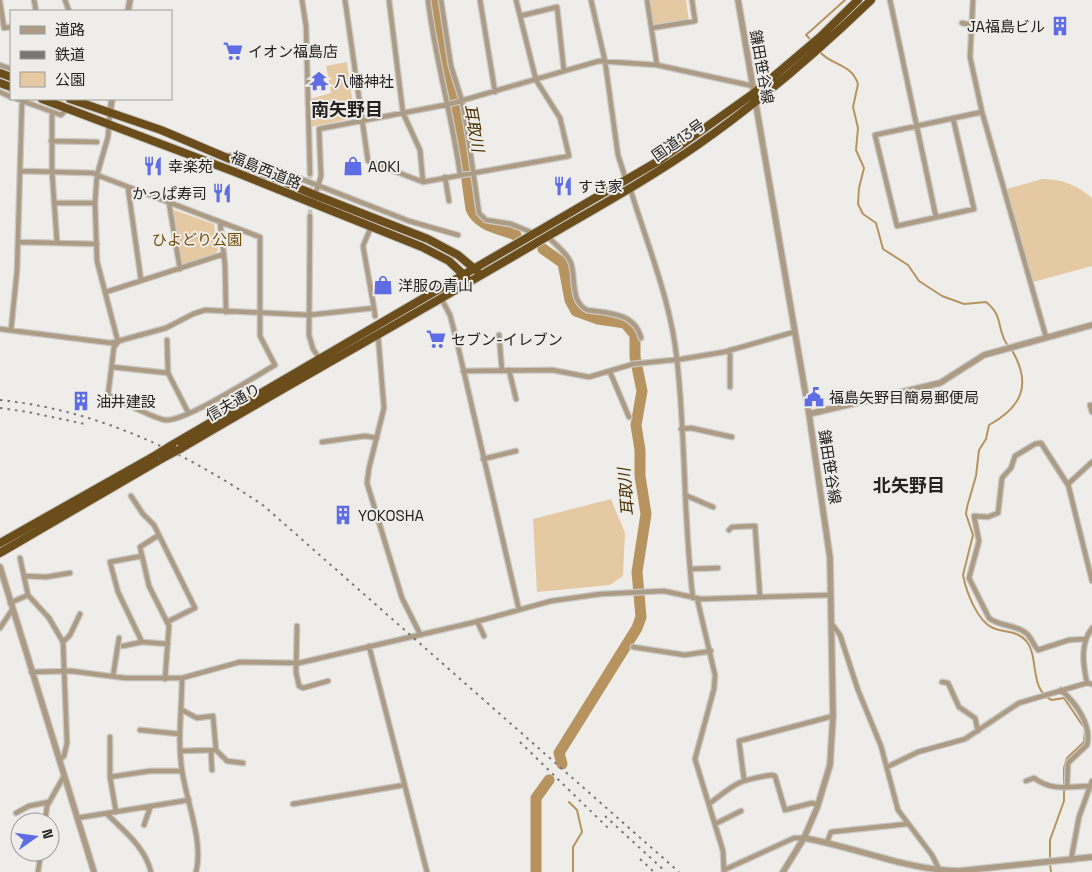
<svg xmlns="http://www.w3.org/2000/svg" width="1092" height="872" font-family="'Space Grotesk','Noto Sans JP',sans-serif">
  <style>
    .green { fill: #e5c9a2 }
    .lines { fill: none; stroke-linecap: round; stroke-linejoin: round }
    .stream { stroke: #b79360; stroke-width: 2 }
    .river { stroke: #b79360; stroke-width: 11 }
    .minor-tunnel { stroke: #c6c5c1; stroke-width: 4.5; stroke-dasharray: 4.5 2; stroke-linecap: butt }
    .minor-casing { stroke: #cac9c5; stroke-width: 7 }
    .tertiary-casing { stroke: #cac9c5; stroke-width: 8 }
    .trunk-casing { stroke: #cac9c5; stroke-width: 10 }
    .minor { stroke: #ac9c86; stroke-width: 4.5 }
    .tertiary { stroke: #ac9c86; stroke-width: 5.5 }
    .trunk { stroke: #6a4d1b; stroke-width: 8 }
    .rail { stroke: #787774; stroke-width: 2; stroke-dasharray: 2.5 5; stroke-linecap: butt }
    .trunk-bridge-casing { stroke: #cac9c5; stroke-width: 10; stroke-linecap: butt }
    .trunk-bridge { stroke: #6a4d1b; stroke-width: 8 }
    .labels { text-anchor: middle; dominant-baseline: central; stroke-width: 4; stroke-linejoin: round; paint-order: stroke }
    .poi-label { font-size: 15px; fill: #242322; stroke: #efede9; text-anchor: start }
    .street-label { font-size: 15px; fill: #242322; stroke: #efede9 }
    .park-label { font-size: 15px; fill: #6f4c0b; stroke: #efede9 }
    .water-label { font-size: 16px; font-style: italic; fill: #4a3105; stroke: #efede9 }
    .quarter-label { font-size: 18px; font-weight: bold; fill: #242322; stroke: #efede9 }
  </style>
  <rect width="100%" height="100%" fill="#efede9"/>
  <path class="green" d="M648 0H686L689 21 653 26Z
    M347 62 355 118 311 127 310 99 331 93 326 66Z
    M1042 179C1062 179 1077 185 1092 198V266L1033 282 1007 189Z
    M171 209 214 224 218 250 215 255 180 266Z
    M611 499 625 533 623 576 610 585 537 592 533 519Z"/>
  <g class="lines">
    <path class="stream" d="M811 40 806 35 845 0
      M820 52C832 66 851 63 858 84L853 107 858 128 856 150 864 168 859 188 858 204 863 214 876 223 883 249 908 265 919 281 942 296 964 304 986 302C1002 315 997 323 1004 339 1006 344 1010 348 1013 352 1032 386 1021 407 989 425L986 439 979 450 976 476 967 507 966 514 973 535 963 575C966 591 977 621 993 628 1005 633 1018 630 1027 642 1039 657 1029 690 1052 700L1064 698 1085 729 1084 742 1067 758 1064 768V801L1050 840V859
      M569 802 577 810 582 832 573 847V872
      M1050 864 1051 872"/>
    <path class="river" d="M434 0 440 49 459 123 471 209C478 226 500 229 516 235
      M543 249 563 263 570 300 576 311 598 319 625 323 635 335V357L642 391 636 425 640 450V476L646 514 637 572 641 617 637 628 559 753 562 764
      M536 872V798L549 780"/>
    <path class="minor-tunnel" d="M310 174V195
      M310 203V216"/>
    <defs>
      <path id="minor" d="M34 0 36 11
        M65 0 69 11
        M302 0 306 26 310 174
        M345 0 368 161 423 182 569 156 560 118 536 80 516 0
        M389 0 403 113 420 150 423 182
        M428 0C435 59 452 115 460 174
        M441 0 451 66 462 101 468 136 479 213 486 220 511 224 533 233
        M480 0 495 92
        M591 0 605 61 618 155 626 180
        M890 0 936 217
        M973 0 970 57 982 112 1046 337
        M0 2 4 28 11 27
        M520 16 557 7 564 71
        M962 23 972 25
        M652 28 695 21 692 0
        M0 65 11 69
        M657 65 753 86
        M0 92 11 97
        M17 99 61 115 68 108
        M52 112V172L57 242
        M953 118 974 209 897 226 875 135 982 112
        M51 141 97 142
        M224 156 240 155 409 221 458 235
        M20 171 93 173 97 175 260 237V336L275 365C254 377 185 422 165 420 153 418 121 401 108 395L114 347 118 342 97 261 95 203 97 175 108 137 110 112
        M445 177 449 201
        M128 188 141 280
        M630 188C647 244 671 301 677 360 686 439 683 519 693 598
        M315 195 321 176 319 129 450 104 599 61 657 65 647 0
        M54 203H95
        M169 203 180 269
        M310 216 309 335 313 349 320 359
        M220 222 225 265 226 312
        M548 237C555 244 568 254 571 263 576 278 570 302 587 310 609 313 635 313 641 338
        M18 242 97 244
        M106 292 224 254
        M442 300 450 315 457 342 519 610
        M374 308 375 316
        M0 329 111 343 166 328 193 314 205 310 309 315 374 308 363 246 371 227
        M11 330 17 271 22 101
        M378 335 384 408 369 468 367 483 402 598 420 634
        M499 335 502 371
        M167 340 168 373
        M730 350V387
        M112 367 168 373 188 412
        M509 370 516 399
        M463 371 552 370 589 377 633 364 682 359 724 352 794 332
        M610 372 629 417
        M1090 405 1092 412
        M681 429 691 428 732 437
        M322 442 365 436 377 438
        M483 459 516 451
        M1092 462 1068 484 1092 581
        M1068 485 1041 443 1035 444 1015 456 1011 468 1002 478 998 513 988 517 974 516 979 541 969 578 989 618C1000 627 1015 624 1026 633 1032 638 1033 645 1038 650L1069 640 1085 639
        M685 495 713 507
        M131 496 143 514 154 525 195 608 167 622
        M729 530 732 527 755 526 760 597
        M159 535 140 547 149 586 169 626 165 679
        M142 556 110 562 118 592 142 642 168 644
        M20 558 28 595
        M690 569 718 568
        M25 576 46 577 70 573
        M697 598 715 675 714 689 695 759 723 851 724 872
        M10 603 28 595 49 618 63 642 67 743 64 756 59 760
        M477 621 484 636
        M832 624 840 635 858 690 881 746 898 810 932 855 940 871
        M297 626 296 672 299 686 303 688 328 681
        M0 628 12 610
        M63 642 70 635 80 614
        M123 646 142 642
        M369 646 427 872
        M633 647 685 655 711 651
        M31 672 71 671 125 678H182L240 662 299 663 475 622 551 601 601 594 664 591 701 599 830 595
        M113 676 119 638
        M182 678C182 709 177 740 182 770 186 800 204 842 196 872
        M942 682 948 683 959 707 975 718 978 731
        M1087 683C1083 664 1080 644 1092 628
        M1061 690C1076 703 1092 725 1087 745L1068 763 1067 787
        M140 730 180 734
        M110 737V777L116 812
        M216 750 227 761 243 763
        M180 751 216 750 213 716 197 718 182 710
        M211 752 212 770
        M887 767 918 752 965 739 1019 703 1087 683 1092 684
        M110 777 150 771H182
        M744 779 739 741 833 716
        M1026 781 1034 778C1051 791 1069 787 1089 786
        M293 804 404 785
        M709 804C736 783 738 780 772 775L775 776 785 810 812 803 818 805
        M16 813 29 806 49 802
        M107 814C124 831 145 847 151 872
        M77 818 189 800
        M45 822 47 806 64 776
        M715 824 741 811
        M144 825 150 808
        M827 842 831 832 907 824
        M1071 860 1079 817 1092 781
        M724 870 794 838H804
        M38 872 41 852"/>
      <path id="tertiary" d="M738 0 809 414 830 558 833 716 830 765 817 808 804 838 783 872
        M128 11 130 0
        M110 112 112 99
        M809 414 940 383 984 355 1092 325
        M0 567 94 872
        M804 838C856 847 905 870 959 871L1092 857"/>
      <path id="trunk" d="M0 73 11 77
        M0 83 11 87
        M42 99 235 172 422 247 449 261 466 277
        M70 99 161 130 315 195 428 239 458 255 477 271
        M172 445 660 160 754 93 820 37 858 0
        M180 449C300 378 423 310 543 239 596 208 649 179 699 144 760 101 817 52 871 0
        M0 543 156 455
        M0 553 163 458"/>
    </defs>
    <use href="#minor" class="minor-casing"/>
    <use href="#tertiary" class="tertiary-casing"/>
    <use href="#trunk" class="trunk-casing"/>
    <use href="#minor" class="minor"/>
    <use href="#tertiary" class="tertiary"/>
    <use href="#trunk" class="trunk"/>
    <path class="rail" d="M0 400C97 410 184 451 264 506L679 872
      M0 408 28 412 85 424
      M520 742 608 828
      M605 816 666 872
      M640 859 654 872"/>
    <defs>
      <path id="trunk-bridge" d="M156 455 172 445
        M163 458 180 449"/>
    </defs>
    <use href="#trunk-bridge" class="trunk-bridge-casing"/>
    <use href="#trunk-bridge" class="trunk-bridge"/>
  </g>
  <defs>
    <symbol id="building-bare" viewBox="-9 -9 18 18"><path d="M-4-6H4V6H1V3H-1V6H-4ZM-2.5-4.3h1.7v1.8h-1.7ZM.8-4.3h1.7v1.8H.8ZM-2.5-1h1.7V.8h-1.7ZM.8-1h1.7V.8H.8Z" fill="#5e6de5" stroke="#efede9" stroke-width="2.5" paint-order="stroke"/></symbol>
    <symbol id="supermarket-bare" viewBox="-9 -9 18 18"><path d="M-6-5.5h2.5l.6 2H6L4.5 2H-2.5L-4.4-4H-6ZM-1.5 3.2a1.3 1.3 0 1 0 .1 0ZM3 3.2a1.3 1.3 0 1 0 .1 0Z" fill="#5e6de5" stroke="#efede9" stroke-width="2.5" paint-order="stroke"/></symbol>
    <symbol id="temple-bare" viewBox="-9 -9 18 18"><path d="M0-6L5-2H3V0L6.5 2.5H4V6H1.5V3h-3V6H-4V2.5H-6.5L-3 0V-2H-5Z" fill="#5e6de5" stroke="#efede9" stroke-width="2.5" paint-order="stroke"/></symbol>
    <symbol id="restaurant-bare" viewBox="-9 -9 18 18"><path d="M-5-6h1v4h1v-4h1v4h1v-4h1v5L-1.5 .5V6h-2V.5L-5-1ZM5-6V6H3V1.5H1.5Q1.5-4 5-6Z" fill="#5e6de5" stroke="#efede9" stroke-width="2.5" paint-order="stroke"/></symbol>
    <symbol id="shop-bare" viewBox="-9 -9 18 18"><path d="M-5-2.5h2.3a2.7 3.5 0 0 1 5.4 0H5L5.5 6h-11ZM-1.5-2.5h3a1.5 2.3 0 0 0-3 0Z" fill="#5e6de5" stroke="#efede9" stroke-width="2.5" paint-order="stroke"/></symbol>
    <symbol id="civic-bare" viewBox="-9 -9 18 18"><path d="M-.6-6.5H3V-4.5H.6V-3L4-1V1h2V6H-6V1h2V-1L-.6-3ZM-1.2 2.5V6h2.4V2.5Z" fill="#5e6de5" stroke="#efede9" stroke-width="2.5" paint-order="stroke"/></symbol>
  </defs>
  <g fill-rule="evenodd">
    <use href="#building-bare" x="1046" y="12" width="28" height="28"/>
    <use href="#supermarket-bare" x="219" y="37" width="28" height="28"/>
    <use href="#temple-bare" x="305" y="67" width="28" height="28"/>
    <use href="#restaurant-bare" x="139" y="152" width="28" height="28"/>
    <use href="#shop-bare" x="339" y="152" width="28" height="28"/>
    <use href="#restaurant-bare" x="549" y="172" width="28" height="28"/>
    <use href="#restaurant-bare" x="208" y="179" width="28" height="28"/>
    <use href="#shop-bare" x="369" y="271" width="28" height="28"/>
    <use href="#supermarket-bare" x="422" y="325" width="28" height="28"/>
    <use href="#civic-bare" x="800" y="383" width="28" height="28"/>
    <use href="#building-bare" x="67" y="387" width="28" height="28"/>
    <use href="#building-bare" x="329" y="501" width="28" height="28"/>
  </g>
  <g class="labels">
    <g class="poi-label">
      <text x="1045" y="26" text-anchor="end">JA福島ビル</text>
      <text x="248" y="51">イオン福島店</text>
      <text x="334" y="81">八幡神社</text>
      <text x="168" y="166">幸楽苑</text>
      <text x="368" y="166">AOKI</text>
      <text x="578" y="186">すき家</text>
      <text x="207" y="193" text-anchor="end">かっぱ寿司</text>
      <text x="398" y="285">洋服の青山</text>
      <text x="451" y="339">セブン-イレブン</text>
      <text x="829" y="397">福島矢野目簡易郵便局</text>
      <text x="96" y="401">油井建設</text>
      <text x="358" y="515">YOKOSHA</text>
    </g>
    <g class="street-label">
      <text transform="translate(762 67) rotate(80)">鎌田笹谷線</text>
      <text transform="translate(678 140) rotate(-35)">国道13号</text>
      <text transform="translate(266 170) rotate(22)">福島西道路</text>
      <text transform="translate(233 402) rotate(-30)">信夫通り</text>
      <text transform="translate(830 467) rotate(81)">鎌田笹谷線</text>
    </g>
    <g class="park-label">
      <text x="197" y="239">ひよどり公園</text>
    </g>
    <g class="water-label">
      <text transform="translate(474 128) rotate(80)">耳取川</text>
      <text transform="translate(626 492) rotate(-95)">耳取川</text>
    </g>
    <g class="quarter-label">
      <text x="347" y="109">南矢野目</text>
      <text x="909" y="485">北矢野目</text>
    </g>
  </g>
  <rect x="10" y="10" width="162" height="90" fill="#efede9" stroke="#9e9c99"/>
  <rect x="20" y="26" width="25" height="8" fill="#ac9c86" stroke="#9e9c99"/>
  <text x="55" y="35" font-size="15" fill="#242322">道路</text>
  <rect x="20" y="51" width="25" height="8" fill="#787774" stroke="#9e9c99"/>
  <text x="55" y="60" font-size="15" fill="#242322">鉄道</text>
  <rect x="20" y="72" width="25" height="15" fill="#e5c9a2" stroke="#9e9c99"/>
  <text x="55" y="85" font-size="15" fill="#242322">公園</text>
  <g transform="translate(35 837) rotate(76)"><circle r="24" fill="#efede9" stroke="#9e9c99"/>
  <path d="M0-4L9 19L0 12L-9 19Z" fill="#5e6de5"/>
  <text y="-8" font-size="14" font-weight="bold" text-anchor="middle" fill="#242322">N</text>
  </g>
</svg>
